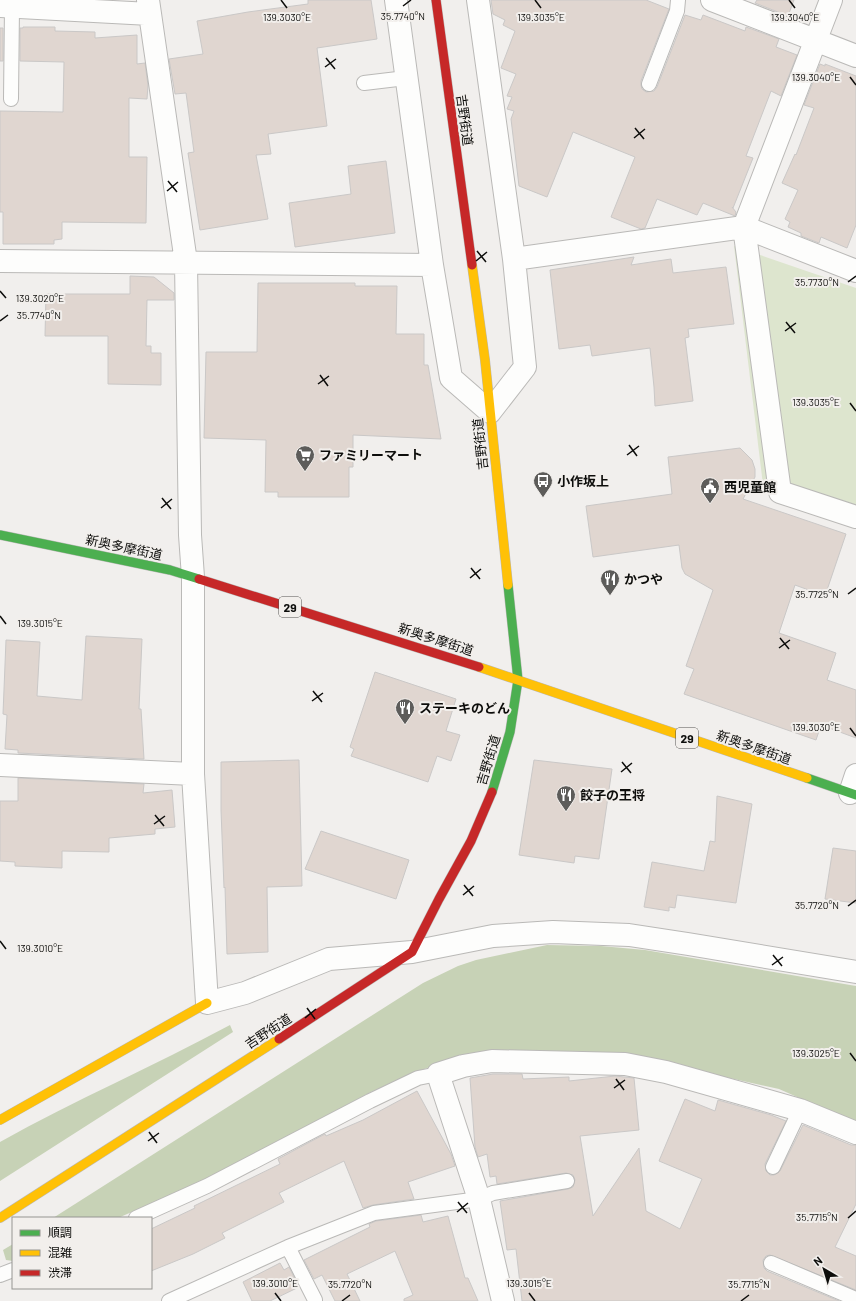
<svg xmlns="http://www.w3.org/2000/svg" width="856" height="1301" font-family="Barlow,'Noto Sans JP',sans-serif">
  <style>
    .green { fill: #dde5ce }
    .forest { fill: #c7d2b6 }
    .building { fill: #e0d6d0; stroke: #cac8c7 }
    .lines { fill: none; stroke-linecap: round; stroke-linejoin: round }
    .lane-casing { stroke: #bab9b7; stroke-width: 16 }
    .street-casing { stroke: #bab9b7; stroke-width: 24 }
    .fast-casing { stroke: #bab9b7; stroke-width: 10 }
    .slow-casing { stroke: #bab9b7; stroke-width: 10 }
    .jam-casing { stroke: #bab9b7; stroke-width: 10 }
    .lane { stroke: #fdfdfc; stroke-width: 14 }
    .street { stroke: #fdfdfc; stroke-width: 22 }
    .fast { stroke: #4caf50; stroke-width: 9 }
    .slow { stroke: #ffc107; stroke-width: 9 }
    .jam { stroke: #c62828; stroke-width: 9 }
    .ticks { fill: none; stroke: #0d0d0b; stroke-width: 1.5 }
    .labels { text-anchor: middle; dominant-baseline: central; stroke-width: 4; stroke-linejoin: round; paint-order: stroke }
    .shield { fill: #f2efec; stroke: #52514e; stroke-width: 1 }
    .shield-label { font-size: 12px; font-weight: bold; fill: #0d0d0b }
    .street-label { font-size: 13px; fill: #0d0d0b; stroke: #f2efec }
    .poi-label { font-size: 13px; font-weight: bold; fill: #0d0d0b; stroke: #f2efec; text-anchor: start }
    .ticks-label { font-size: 10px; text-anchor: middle; fill: #0d0d0b; stroke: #f2efec; stroke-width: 4; stroke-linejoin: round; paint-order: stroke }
  </style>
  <rect width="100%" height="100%" fill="#f1efed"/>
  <path class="green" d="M734 246 856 288V520L763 485Z"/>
  <path class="forest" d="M547 945 601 946 645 950 856 986V1123L779 1089 685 1068 458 1057 413 1073 371 1092 207 1179 118 1218H53L423 983 458 966 476 960Z
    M230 1025 233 1032 0 1181V1142C75 1100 154 1066 230 1025Z
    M13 1244V1261L6 1260 3 1250Z"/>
  <path class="building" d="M308 0H371L377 39 317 48 327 126 268 134 271 154 256 155 268 219 200 230 188 153 194 152 186 93 175 94 169 59 203 54 197 21 248 12 308 4Z
    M491 0H646L669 9 641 81V85L642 89 646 92 654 91 657 87 685 15 701 20 703 15 745 31 746 27 779 39 776 47 797 55 781 96 771 91 746 156 753 158 733 208 732 207 736 212 735 216 703 203 697 215 657 199 645 228 641 229 611 217 635 157 573 132 547 197 519 186 511 119 514 111 507 109 512 97 507 96 516 74 501 68 515 31 503 25 505 20 493 14Z
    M757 0H794L788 16 755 3Z
    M23 27H55V31L95 32V38L137 35V64L145 63 148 85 147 99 129 98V157H147L146 223 62 222V239L54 240V244H3V212H0V111L63 112 64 62 20 61V28H23Z
    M0 28H3V61H0Z
    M820 64 825 66V64L856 76V225L847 248 821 237 819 243 801 236V233L788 227 790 222 785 219 798 190 782 183 795 154 796 155 814 108 804 105Z
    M386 161 395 233 295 247 289 203 351 194 348 166Z
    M634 257 631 265 671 259 673 273 726 267 734 324 688 329 689 337 685 338 693 401 655 406 654 387 650 348 592 356 590 345 559 349 550 270Z
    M130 276 154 277 174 293V300H147L146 346H151V353H161V385L108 384V336H45L46 294H130Z
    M258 283H355V286H397L396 334H424V365H428L441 439 353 435V467H349V497H278V492H265L266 440 204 438 206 352H257Z
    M740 448 752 460 755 469V477L743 499 846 534 825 596 795 585 779 633 836 653 827 680 856 690V738L821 725 816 740 684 694 694 669 686 666 713 590 685 574 682 568 679 545 593 557 586 506 672 494 668 457Z
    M86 636 142 639 139 709H141L144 759 18 753V750L5 749 7 715 3 714 6 640 40 642 37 696 82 700Z
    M375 672 456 699 446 731 460 735 451 761 437 756 428 782 351 756 354 749 350 747Z
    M299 760 302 886 267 887 268 952 227 954 225 887 224 888 221 810V762Z
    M534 760 612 769 599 859 575 856 574 863 519 855Z
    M18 778 144 784 143 793 172 790 175 827 155 829V834L109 838V852L62 851V868L15 866V862L0 861V801H18Z
    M717 796 752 804 736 903 677 895 675 908 669 907V911L644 907 652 862 704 871 710 841 715 842Z
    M321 831 409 860 396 899 305 869Z
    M833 848 856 851V903L825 899Z
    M493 1074H522L523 1079 569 1077V1081L615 1076 634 1078 639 1130 580 1136 593 1216 639 1148 646 1211 680 1229 702 1179 659 1161 685 1099 715 1111 718 1100 771 1115 786 1121 765 1164 766 1171 770 1175H774L780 1171 803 1125 851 1145H856V1204L835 1247 856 1256V1290L770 1255 766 1256 763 1260 764 1268 767 1271 839 1301H522L516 1249 507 1250 500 1201 568 1189 573 1187 575 1180 573 1175 566 1173 497 1184 496 1176 490 1177 487 1154 478 1157 475 1147 470 1078Z
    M417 1091 451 1154 455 1166 408 1182 414 1199 373 1205 363 1208 344 1161 279 1193 284 1202 222 1233 225 1238 193 1254 151 1271V1229L195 1208 194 1206 280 1164 278 1159 306 1144 325 1134 326 1136 363 1120Z
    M421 1215 423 1222 448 1216 465 1278H468L478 1301H404V1299L413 1295 395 1251 347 1274 360 1301H335L322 1275 314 1279 304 1260 370 1227 369 1224 376 1221Z
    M280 1263 284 1270 289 1267 299 1287 270 1301H252L243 1282Z"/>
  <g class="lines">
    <defs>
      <path id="lane" d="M364 83 406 78
        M649 84 677 11 678 0
        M11 99 12 7
        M773 1167 800 1110
        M136 1218 207 1186 370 1101 418 1078 438 1074
        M288 1247 315 1300
        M771 1263 856 1299
        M0 1275 13 1270
        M169 1301 288 1247 374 1213 479 1199 493 1193 567 1181"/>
      <path id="street" d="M148 0 186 262 190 535 193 577V774L207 1003 245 993 329 959 412 952 493 936 553 932 629 935 688 944 856 972
        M396 0 432 265 451 378 490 412 525 367 514 259 478 0
        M712 0 856 56
        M831 0 744 227 780 492 856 517
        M0 6 150 14
        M514 259 744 227 856 271
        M0 261 432 265
        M0 765 193 774
        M850 793 856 775
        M503 1301 479 1199 438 1074 463 1066 492 1061 625 1064 666 1072 800 1110 856 1133"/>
      <path id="fast" d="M0 535 170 570 199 579
        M807 778 856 795
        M492 792 510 732 518 680 508 585"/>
      <path id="slow" d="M472 265 485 360 508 585
        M479 667 807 778
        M0 1120 207 1003
        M0 1218 279 1039"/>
      <path id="jam" d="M436 0 472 265
        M199 579 479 667
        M279 1039 412 952 439 899 471 841 492 792"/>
    </defs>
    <use href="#lane" class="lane-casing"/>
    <use href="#street" class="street-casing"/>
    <use href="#fast" class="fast-casing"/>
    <use href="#slow" class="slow-casing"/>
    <use href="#jam" class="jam-casing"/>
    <use href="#lane" class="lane"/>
    <use href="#street" class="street"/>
    <use href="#fast" class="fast"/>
    <use href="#slow" class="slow"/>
    <use href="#jam" class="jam"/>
  </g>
  <path class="ticks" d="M281 0 287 8M535 0 541 8M789 0 795 8M403 6 411 0M326 58 335 69M325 67 336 59M850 77 856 85M635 128 644 139M634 138 645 129M168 181 177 192M167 191 178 182M477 251 486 262M476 261 487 252M848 282 856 276M0 291 6 298M0 321 8 315M786 322 795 333M785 331 796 323M320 375 328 386M318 384 329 376M850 403 856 411M629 445 637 456M627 455 639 446M162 498 171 509M161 508 172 499M471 568 480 579M470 578 481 569M848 594 856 588M0 616 6 624M780 638 789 649M779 648 790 640M313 691 322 702M312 701 323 693M850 728 856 736M622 762 631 773M621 772 632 763M155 815 164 826M154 824 165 816M464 885 473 896M463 895 474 886M848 906 856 900M0 941 6 949M773 955 782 966M772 965 783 957M307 1008 315 1019M305 1018 316 1009M850 1053 856 1061M616 1079 624 1090M614 1088 625 1080M149 1132 157 1143M148 1141 159 1133M458 1202 467 1213M457 1212 468 1203M848 1218 856 1211M275 1293 281 1301M529 1293 535 1301M342 1301 350 1295M741 1301 749 1295"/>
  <defs>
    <symbol id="supermarket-pin" viewBox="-11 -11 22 30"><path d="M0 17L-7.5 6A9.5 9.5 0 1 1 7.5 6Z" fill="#5d5c5a" stroke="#f2efec"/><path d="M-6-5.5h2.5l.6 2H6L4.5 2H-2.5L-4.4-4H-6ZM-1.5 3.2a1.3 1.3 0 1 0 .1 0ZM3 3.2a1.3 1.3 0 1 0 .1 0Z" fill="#fff"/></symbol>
    <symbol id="bus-pin" viewBox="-11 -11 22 30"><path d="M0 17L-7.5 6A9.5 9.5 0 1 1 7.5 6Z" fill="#5d5c5a" stroke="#f2efec"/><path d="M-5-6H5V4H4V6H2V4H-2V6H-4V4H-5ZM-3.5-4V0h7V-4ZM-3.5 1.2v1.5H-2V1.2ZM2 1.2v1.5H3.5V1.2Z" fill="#fff"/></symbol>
    <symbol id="civic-pin" viewBox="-11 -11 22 30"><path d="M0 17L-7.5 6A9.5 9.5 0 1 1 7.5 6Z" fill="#5d5c5a" stroke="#f2efec"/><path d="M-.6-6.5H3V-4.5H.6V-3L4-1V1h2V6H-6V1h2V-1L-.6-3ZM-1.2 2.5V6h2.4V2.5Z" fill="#fff"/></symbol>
    <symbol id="restaurant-pin" viewBox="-11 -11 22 30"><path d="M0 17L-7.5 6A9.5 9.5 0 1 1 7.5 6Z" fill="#5d5c5a" stroke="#f2efec"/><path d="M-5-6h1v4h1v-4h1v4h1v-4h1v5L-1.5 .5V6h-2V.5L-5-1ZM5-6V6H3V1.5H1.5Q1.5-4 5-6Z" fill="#fff"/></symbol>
  </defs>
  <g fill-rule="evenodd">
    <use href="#supermarket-pin" x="294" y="444" width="22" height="30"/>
    <use href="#bus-pin" x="532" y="470" width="22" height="30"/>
    <use href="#civic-pin" x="699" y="476" width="22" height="30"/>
    <use href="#restaurant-pin" x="599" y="568" width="22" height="30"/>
    <use href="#restaurant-pin" x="394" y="697" width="22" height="30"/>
    <use href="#restaurant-pin" x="555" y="784" width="22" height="30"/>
  </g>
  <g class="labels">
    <g class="shield">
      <rect x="279" y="597" width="22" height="20" rx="3"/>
      <rect x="676" y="728" width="22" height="20" rx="3"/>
    </g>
    <g class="shield-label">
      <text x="290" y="607">29</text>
      <text x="687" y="738">29</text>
    </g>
    <g class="street-label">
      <text transform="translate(465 120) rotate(82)">吉野街道</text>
      <text transform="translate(480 444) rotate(-96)">吉野街道</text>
      <text transform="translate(124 547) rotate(12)">新奥多摩街道</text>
      <text transform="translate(436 639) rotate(18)">新奥多摩街道</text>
      <text transform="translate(754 747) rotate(19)">新奥多摩街道</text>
      <text transform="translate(488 760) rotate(-73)">吉野街道</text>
      <text transform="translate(268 1031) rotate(-33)">吉野街道</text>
    </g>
    <g class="poi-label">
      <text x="319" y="455">ファミリーマート</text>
      <text x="557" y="481">小作坂上</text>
      <text x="724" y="487">西児童館</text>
      <text x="624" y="579">かつや</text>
      <text x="419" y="708">ステーキのどん</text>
      <text x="580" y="795">餃子の王将</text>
    </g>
  </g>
  <g class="ticks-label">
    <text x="403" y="20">35.7740°N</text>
    <text x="287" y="21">139.3030°E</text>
    <text x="541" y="21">139.3035°E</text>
    <text x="795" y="21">139.3040°E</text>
    <text x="816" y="81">139.3040°E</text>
    <text x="817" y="286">35.7730°N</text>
    <text x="40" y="302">139.3020°E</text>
    <text x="39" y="319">35.7740°N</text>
    <text x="816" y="406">139.3035°E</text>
    <text x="817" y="598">35.7725°N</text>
    <text x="40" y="627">139.3015°E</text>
    <text x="816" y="731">139.3030°E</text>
    <text x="817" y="909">35.7720°N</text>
    <text x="40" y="952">139.3010°E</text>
    <text x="816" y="1057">139.3025°E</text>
    <text x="817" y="1221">35.7715°N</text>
    <text x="275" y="1287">139.3010°E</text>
    <text x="529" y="1287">139.3015°E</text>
    <text x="350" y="1288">35.7720°N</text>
    <text x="749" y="1288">35.7715°N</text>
  </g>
  <rect x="12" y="1217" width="140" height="72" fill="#f2efec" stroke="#969592"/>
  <rect x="20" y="1230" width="20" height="6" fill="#4caf50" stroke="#969592"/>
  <text x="48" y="1237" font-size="12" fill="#0d0d0b">順調</text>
  <rect x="20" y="1250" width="20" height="6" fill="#ffc107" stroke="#969592"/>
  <text x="48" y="1257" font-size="12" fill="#0d0d0b">混雑</text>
  <rect x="20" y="1270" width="20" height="6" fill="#c62828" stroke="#969592"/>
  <text x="48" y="1277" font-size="12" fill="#0d0d0b">渋滞</text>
  <g transform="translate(824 1269) rotate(322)" stroke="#f2efec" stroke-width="3" paint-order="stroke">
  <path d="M0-3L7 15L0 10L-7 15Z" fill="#0d0d0b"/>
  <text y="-6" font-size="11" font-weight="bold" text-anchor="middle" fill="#0d0d0b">N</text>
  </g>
</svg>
